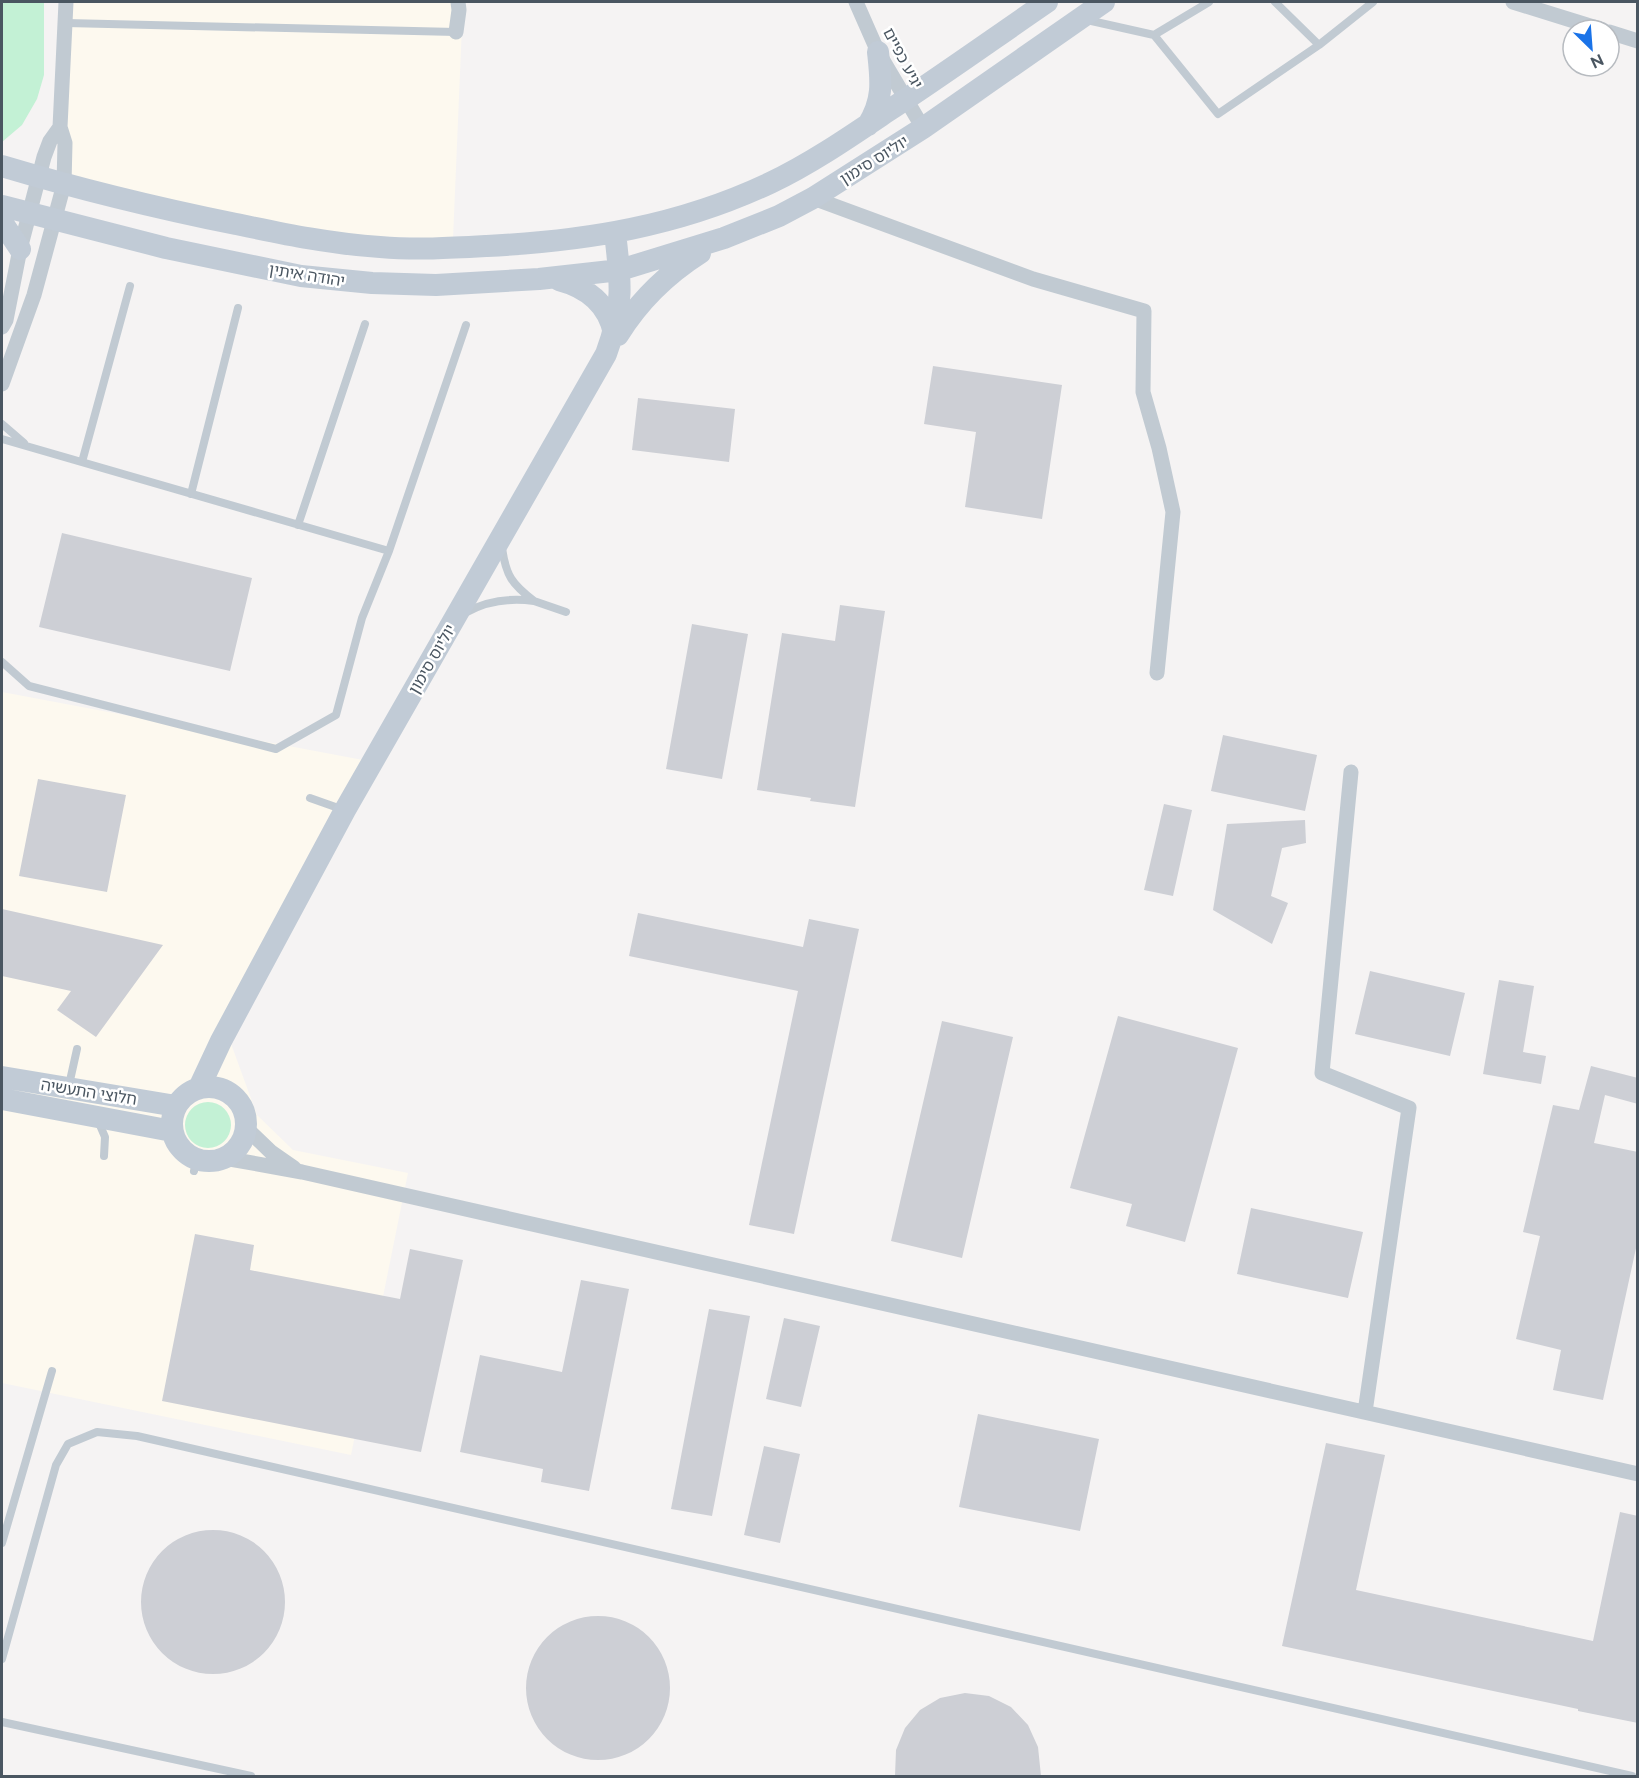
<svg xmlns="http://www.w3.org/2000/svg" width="1639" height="1778" font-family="Raleway,'Noto Sans Hebrew',sans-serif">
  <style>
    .commercial { fill: #fdf9ef }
    .green { fill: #c3f1d5 }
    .building { fill: #cdcfd5 }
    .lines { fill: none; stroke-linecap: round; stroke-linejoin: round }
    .lane { stroke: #c1cad2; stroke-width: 8 }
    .street { stroke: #c1cad2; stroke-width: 15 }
    .secondary { stroke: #c1cbd6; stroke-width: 22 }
    .labels { text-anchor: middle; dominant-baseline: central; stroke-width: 5; stroke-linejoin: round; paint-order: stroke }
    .street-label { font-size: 16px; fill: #4a5661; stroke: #fff }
  </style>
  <rect width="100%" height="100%" fill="#f5f3f3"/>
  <path class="commercial" d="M59 2H463L453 239 315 234 64 175Z
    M2 692 379 763 230 1041 257 1115 293 1150 408 1173 351 1455 2 1383Z"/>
  <path class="green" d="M2 2H44V75L37 99 22 125 2 142Z
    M185 1125a23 23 0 1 1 46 0a23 23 0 1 1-46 0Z"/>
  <path class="building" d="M933 366 1062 385 1042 519 965 507 976 432 924 424Z
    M638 398 735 409 729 462 632 450Z
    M62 533 252 578 230 671 39 627Z
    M840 605 885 611 855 807 810 801 811 798 757 790 782 633 835 641Z
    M692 624 748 634 722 779 666 769Z
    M1223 735 1317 755 1305 811 1211 791Z
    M38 779 126 795 107 892 19 876Z
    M1164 804 1192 810 1173 896 1144 890Z
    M1305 820 1306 843 1282 848 1271 896 1288 903 1272 944 1213 910 1227 824Z
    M2 909 163 945 96 1037 57 1010 71 991 2 976Z
    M638 913 803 947 809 919 859 929 794 1234 749 1225 798 991 629 956Z
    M1370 971 1465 993 1450 1056 1355 1034Z
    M1499 980 1534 986 1523 1052 1546 1056 1541 1084 1483 1074Z
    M1118 1016 1238 1048 1185 1242 1126 1226 1132 1204 1070 1188Z
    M942 1021 1013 1037 962 1258 891 1241Z
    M1591 1066 1638 1078V1104L1605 1095 1594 1143 1638 1152V1239L1603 1400 1553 1390 1561 1350 1516 1339 1540 1236 1523 1232 1553 1105 1579 1110Z
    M1251 1208 1363 1232 1348 1298 1237 1274Z
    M195 1234 254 1245 250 1270 400 1299 410 1249 463 1260 421 1452 162 1401Z
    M581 1280 629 1289 589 1491 541 1482 543 1469 460 1452 480 1355 562 1372Z
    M709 1309 750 1316 712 1516 671 1509Z
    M784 1318 820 1326 801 1407 766 1399Z
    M978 1414 1099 1439 1080 1531 959 1507Z
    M1326 1443 1385 1455 1356 1590 1593 1641 1620 1512 1638 1516V1723L1578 1711V1709L1282 1646Z
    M764 1446 800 1454 780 1543 744 1535Z
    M141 1602a72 72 0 1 1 144 0a72 72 0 1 1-144 0Z
    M526 1688a72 72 0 1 1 144 0a72 72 0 1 1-144 0Z
    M965 1693 989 1696 1011 1707 1028 1725 1038 1747 1041 1776H895L896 1750 905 1728 920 1710 940 1698Z"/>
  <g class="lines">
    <path class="lane" d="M1275 2 1319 45
      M1087 20 1154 35 1209 2
      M66 23 456 32
      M1154 35 1218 114 1319 45 1373 2
      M2 424 24 443
      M2 439 389 551
      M82 462 130 286
      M191 494 238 308
      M298 525 365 324
      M534 601 566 612
      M467 612C487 601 511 598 534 601 512 584 506 576 502 548
      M2 662 29 686 276 749 336 715 362 618 389 551 466 325
      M310 798 344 810
      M69 1085 77 1049
      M99 1123 105 1137 104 1156
      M194 1171 197 1159
      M2 1543 52 1371
      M2 1659 56 1465 68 1444 97 1432 137 1436 1632 1776
      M2 1722 251 1776"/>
    <path class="street" d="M856 2 878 52 923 128
      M1513 2 1603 30
      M456 32 459 10 458 2
      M1609 32 1638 41
      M813 198 1033 279 1144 311 1143 392 1159 448 1173 512 1157 673
      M2 327 6 320 20 249 44 157 50 141 60 127
      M2 384 34 295 64 184 65 143 60 127 66 2
      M1351 772 1322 1073 1409 1108 1365 1412
      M246 1128 271 1152 294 1168
      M224 1158 302 1172 1638 1474"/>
    <path class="secondary" d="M868 125C884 99 881 80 878 52
      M2 166C79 189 157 208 236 224 284 234 331 244 380 247 416 250 451 248 487 246 586 241 679 226 770 183 810 164 848 138 885 113 940 77 993 39 1047 2
      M2 206 166 248 301 276 372 283 436 285 539 279 620 270 724 238 779 216 813 198 923 128 1104 2
      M2 222 20 249
      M559 280C586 287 608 304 614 333
      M618 335C639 301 667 274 700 253
      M2 1077 176 1106
      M172 1124a37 37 0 1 1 74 0a37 37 0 1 1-74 0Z
      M199 1088 221 1041 345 810 606 354C624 306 621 282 615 233
      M2 1099 172 1131"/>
  </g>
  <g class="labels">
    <g class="street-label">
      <text transform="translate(903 58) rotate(62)">יגיע כפיים</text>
      <text transform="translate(874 160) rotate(-32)">יוליוס סימון</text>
      <text transform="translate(307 275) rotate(9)">יהודה איתין</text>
      <text transform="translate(432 659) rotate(-60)">יוליוס סימון</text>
      <text transform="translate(89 1092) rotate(9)">חלוצי התעשיה</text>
    </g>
  </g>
  <rect width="1639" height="1778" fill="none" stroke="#4a5661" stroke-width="6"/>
  <g transform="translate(1591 48) rotate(155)"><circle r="28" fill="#ffffff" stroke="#b7bbc0" stroke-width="1.5"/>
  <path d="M0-4.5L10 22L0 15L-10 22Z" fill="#1a73e8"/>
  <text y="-9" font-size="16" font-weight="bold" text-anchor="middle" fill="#4a5661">N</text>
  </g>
</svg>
